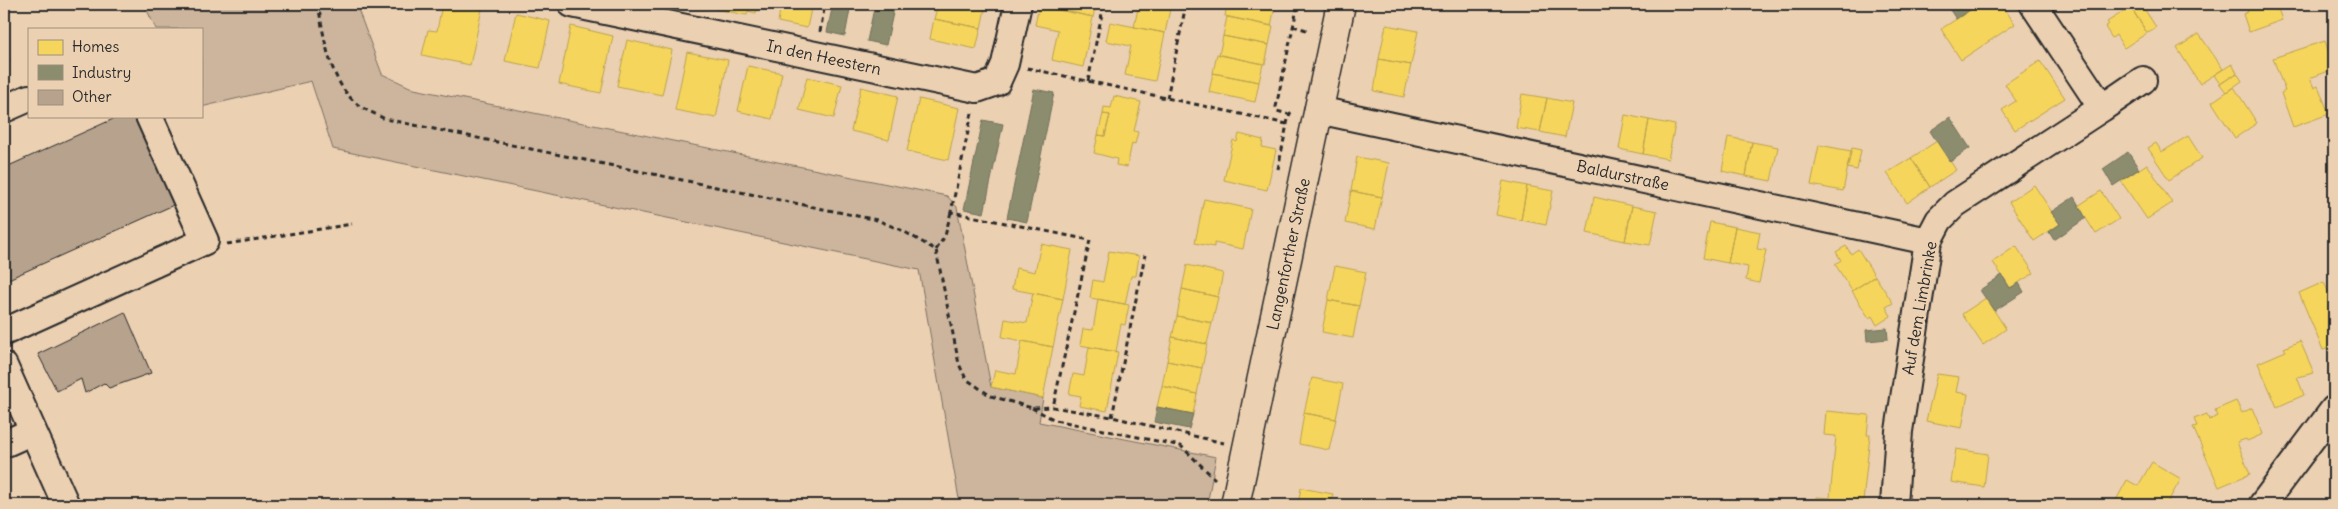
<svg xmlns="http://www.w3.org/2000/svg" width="2338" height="509" font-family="Delius,sans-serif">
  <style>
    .green { fill: #ccb59c; stroke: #7c7064 }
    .homes { fill: #f6d55c; stroke: #b9a24d }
    .industry { fill: #8c8c6e; stroke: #6f6f5a }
    .building { fill: #b6a28d; stroke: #2b2b2b }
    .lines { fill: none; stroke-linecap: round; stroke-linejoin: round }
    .minor-casing { stroke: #2b2b2b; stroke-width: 30 }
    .major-casing { stroke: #2b2b2b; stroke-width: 31 }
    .path { stroke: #2b2b2b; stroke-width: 3; stroke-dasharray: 5 4; stroke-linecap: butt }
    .minor { stroke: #ebd0b2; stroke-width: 26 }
    .major { stroke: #ebd0b2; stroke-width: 28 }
    .labels { text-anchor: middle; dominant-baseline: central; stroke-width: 5; stroke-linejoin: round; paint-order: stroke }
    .street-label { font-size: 16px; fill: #2b2b2b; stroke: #ebd0b2 }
  </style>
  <rect width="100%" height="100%" fill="#ebd0b2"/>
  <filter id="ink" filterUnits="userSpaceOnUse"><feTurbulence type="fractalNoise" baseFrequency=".02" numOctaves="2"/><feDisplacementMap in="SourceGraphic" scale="10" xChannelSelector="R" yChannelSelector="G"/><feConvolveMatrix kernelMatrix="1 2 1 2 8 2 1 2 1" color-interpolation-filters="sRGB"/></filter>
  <g filter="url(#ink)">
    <path class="green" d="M144 4H356L382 74 414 89 947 196 957 207 991 387 1043 398 1039 422 1216 457 1207 505H960L919 270 333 149 311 81 201 107V29H156Z"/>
    <path class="homes" d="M442 4H457L482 9 470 65 422 55 428 30 437 31Z
      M715 4H758L756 13 748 11 747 15 715 9Z
      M781 4H812L807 28 778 22Z
      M938 4H959L985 9 981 28 934 19Z
      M959 4H986L985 9Z
      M1063 4H1096L1093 17 1062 10Z
      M1139 4H1171L1165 33 1134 27Z
      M1227 4H1264L1275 6 1271 26 1225 16Z
      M1980 4 1983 9 1991 4H2001L2015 24 1961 60 1941 29Z
      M2138 4H2141L2156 27 2147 33 2131 8Z
      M2245 4H2273L2276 10 2278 9 2282 20 2249 32 2243 14 2248 12Z
      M1039 6 1093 17 1083 67 1052 60 1058 30 1035 25Z
      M2131 7 2147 33 2124 48 2116 35 2112 38 2105 27 2109 24 2107 22Z
      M516 13 550 21 540 68 505 61Z
      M1227 17 1273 26 1269 45 1223 36Z
      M934 19 981 28 976 49 930 39Z
      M1110 22 1165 33 1155 81 1125 75 1131 46 1106 41Z
      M1386 25 1418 31 1411 65 1379 59Z
      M571 26 613 36 601 93 559 84Z
      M2199 34 2223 69 2200 84 2177 48Z
      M1223 36 1269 45 1265 64 1219 55Z
      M627 40 672 50 662 95 617 86Z
      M2325 41 2334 69 2310 78 2314 88 2318 86 2329 114 2293 127 2281 93 2285 91 2273 58Z
      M687 52 728 60 716 118 675 110Z
      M1217 54 1263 64 1259 82 1213 73Z
      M1379 59 1411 65 1404 97 1374 91Z
      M2040 61 2065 98 2015 130 2002 110 2016 101 2005 84Z
      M2232 64 2237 73 2220 84 2214 75Z
      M748 66 782 73 772 119 738 111Z
      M1213 73 1259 82 1255 102 1209 92Z
      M2237 73 2242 81 2226 92 2220 84Z
      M807 77 842 85 834 118 799 110Z
      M861 87 898 96 889 140 851 131Z
      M2234 87 2257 123 2235 138 2212 102Z
      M1522 94 1547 98 1540 132 1516 128Z
      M1114 96 1141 102 1134 131 1138 132 1135 144 1132 143 1127 167 1116 165 1117 159 1094 153 1098 135 1105 136 1107 126 1110 115 1103 114 1104 107 1111 108Z
      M1547 98 1572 103 1565 137 1540 132Z
      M919 99 959 108 948 160 907 151Z
      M1103 114 1110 115 1105 136 1098 135Z
      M1625 115 1649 120 1643 154 1619 149Z
      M1649 120 1675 125 1668 159 1643 154Z
      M1239 134 1263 140 1262 147 1276 150 1267 190 1224 180 1233 140 1237 142Z
      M2188 136 2202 158 2169 180 2148 148 2156 143 2162 152Z
      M1728 137 1752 142 1746 176 1722 171Z
      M1937 141 1956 170 1930 187 1911 158Z
      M1752 142 1778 147 1771 181 1746 176Z
      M1819 145 1851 151 1843 191 1811 185Z
      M1852 148 1861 150 1857 170 1847 168Z
      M1357 157 1389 163 1382 197 1351 191Z
      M1911 158 1930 187 1907 203 1887 173Z
      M2147 164 2172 203 2147 219 2121 181Z
      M1503 181 1527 186 1521 220 1496 215Z
      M2034 185 2060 224 2034 241 2009 202Z
      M1527 186 1553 191 1546 225 1521 220Z
      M1351 191 1382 197 1375 229 1345 223Z
      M2101 191 2119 219 2096 234 2078 206Z
      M1594 197 1632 206 1625 241 1587 233Z
      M1204 199 1251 209 1243 249 1214 243V247L1195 243Z
      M1632 206 1657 211 1650 245 1625 241Z
      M1710 222 1735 227 1728 263 1703 258Z
      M1735 227 1760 232 1757 249 1766 250 1759 283 1746 280 1748 267 1728 263Z
      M1041 244 1072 250 1063 299 1012 289 1016 268 1035 272Z
      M1846 246 1851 254 1858 249 1875 276 1852 291 1835 264 1841 260 1836 252Z
      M2016 246 2034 273 2010 288 1993 262Z
      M1109 251 1139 256 1136 276H1131L1125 304 1090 298 1093 280 1103 282Z
      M1187 265 1223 273 1218 297 1182 289Z
      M1335 266 1366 272 1359 306 1328 300Z
      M1875 276 1893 303 1886 307 1891 316 1877 325 1872 316 1869 318 1852 291Z
      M2324 282 2328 291 2334 288V346L2323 350 2299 293Z
      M1182 289 1218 297 1212 323 1177 316Z
      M1033 293 1063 299 1053 347 1002 337 1005 319 1027 323Z
      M1986 298 2006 329 1983 345 1962 314Z
      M1098 299 1129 305 1125 325 1121 324 1116 352 1080 345 1083 329 1093 330Z
      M1328 300 1359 306 1353 338 1322 332Z
      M1177 316 1212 323 1207 344 1172 337Z
      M1172 337 1207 344 1202 368 1167 361Z
      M1022 341 1053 347 1043 398 991 387 995 370 1016 374Z
      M2300 341 2314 373 2297 377 2304 395 2277 407 2258 363 2286 351 2284 348Z
      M1089 347 1118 352 1107 411 1079 406 1081 396 1069 394 1073 374 1084 376Z
      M1167 361 1202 368 1197 394 1162 386Z
      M1937 374 1959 377 1956 392 1968 394 1962 428 1926 421Z
      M1312 378 1343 384 1336 419 1304 413Z
      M1162 386 1197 394 1193 414 1157 407Z
      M2236 401 2242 413 2252 408 2263 434 2247 441 2246 439 2237 442 2250 474 2219 487 2193 427 2197 426 2194 419 2207 414 2209 420 2218 416 2215 410Z
      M1826 411 1869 415 1867 435H1870L1863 502 1859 501V505H1816L1817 497 1830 498 1836 436 1824 435Z
      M1304 413 1336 419 1329 450 1299 444Z
      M1956 449 1988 454 1984 487 1951 482Z
      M2152 462 2181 479 2166 505 2114 504 2127 480 2138 486Z
      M1301 488 1333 494 1330 505H1298Z
      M1919 502 1951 505H1919Z"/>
    <path class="industry" d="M833 4H851L845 36 827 32Z
      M875 4H895L886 45 867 41Z
      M1946 4H1971L1974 7 1956 19Z
      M1980 4H1991L1983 9Z
      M1034 89 1054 93 1027 222 1007 218Z
      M1950 117 1970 148 1950 162 1930 131Z
      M983 120 1003 124 984 213 964 209Z
      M2128 152 2139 169 2113 186 2103 169Z
      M2074 197 2086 218 2054 240 2049 232 2060 224 2051 212Z
      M2002 275 2010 288 2019 283 2024 292 1994 311 1980 290Z
      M1887 328 1888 339 1867 341 1866 330Z
      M1157 407 1193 414 1189 429 1154 422Z"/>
    <path class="building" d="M4 48 10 62 4 65Z
      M120 116H139L178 203 4 281V168Z
      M125 312 151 373 109 388 104 383 85 393 81 379 57 391 38 354Z"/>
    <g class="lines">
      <defs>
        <path id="minor" d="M572 4 977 89 997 82 1005 64 1018 4
          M2102 108 2143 80
          M4 109 29 98
          M1318 110 1928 241
          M4 332 205 241 149 116
          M4 366 66 505
          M4 444 33 431
          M1894 505 1899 431 1928 241 1939 220 1955 204 2102 108 2033 4
          M2262 505 2334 409"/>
        <path id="major" d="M1235 505 1341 4"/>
      </defs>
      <use href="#minor" class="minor-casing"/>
      <use href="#major" class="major-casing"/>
      <path class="path" d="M318 4C324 37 329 81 357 104 365 110 376 114 385 119L877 220 903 231 936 250 959 364 966 379 991 396 1032 408 1053 407 1112 417 1224 443
        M1293 26 1310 31
        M820 32 825 4
        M1027 68 1287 124
        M1088 81 1104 4
        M1167 98 1186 4
        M972 113 951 212 1090 240 1053 407
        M1291 115 1277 111 1276 107 1298 4
        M1278 169 1289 114 1292 112
        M227 244 352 224
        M936 250 945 236 951 212
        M1032 408 1055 420 1181 446 1215 479
        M1112 417 1145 255"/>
      <use href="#minor" class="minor"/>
      <use href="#major" class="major"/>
    </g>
  </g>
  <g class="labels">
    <g class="street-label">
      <text transform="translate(824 57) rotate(12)">In den Heestern</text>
      <text transform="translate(1623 175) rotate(12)">Baldurstraße</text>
      <text transform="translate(1288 254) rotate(-78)">Langenforther Straße</text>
      <text transform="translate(1919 308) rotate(-80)">Auf dem Limbrinke</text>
    </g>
  </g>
  <rect width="2338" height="509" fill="none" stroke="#ebd0b2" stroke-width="20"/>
  <rect x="10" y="10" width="2318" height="489" fill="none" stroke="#2b2b2b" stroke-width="2" filter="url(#ink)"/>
  <rect x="28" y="28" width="175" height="90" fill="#ebd0b2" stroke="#9e8e7c"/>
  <rect x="38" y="40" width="25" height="15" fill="#f6d55c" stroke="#9e8e7c"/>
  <text x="72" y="52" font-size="15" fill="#2b2b2b">Homes</text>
  <rect x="38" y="65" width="25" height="15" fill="#8c8c6e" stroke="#9e8e7c"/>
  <text x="72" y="78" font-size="15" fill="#2b2b2b">Industry</text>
  <rect x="38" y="90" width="25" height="15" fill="#b6a28d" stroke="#9e8e7c"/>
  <text x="72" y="102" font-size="15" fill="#2b2b2b">Other</text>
</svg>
